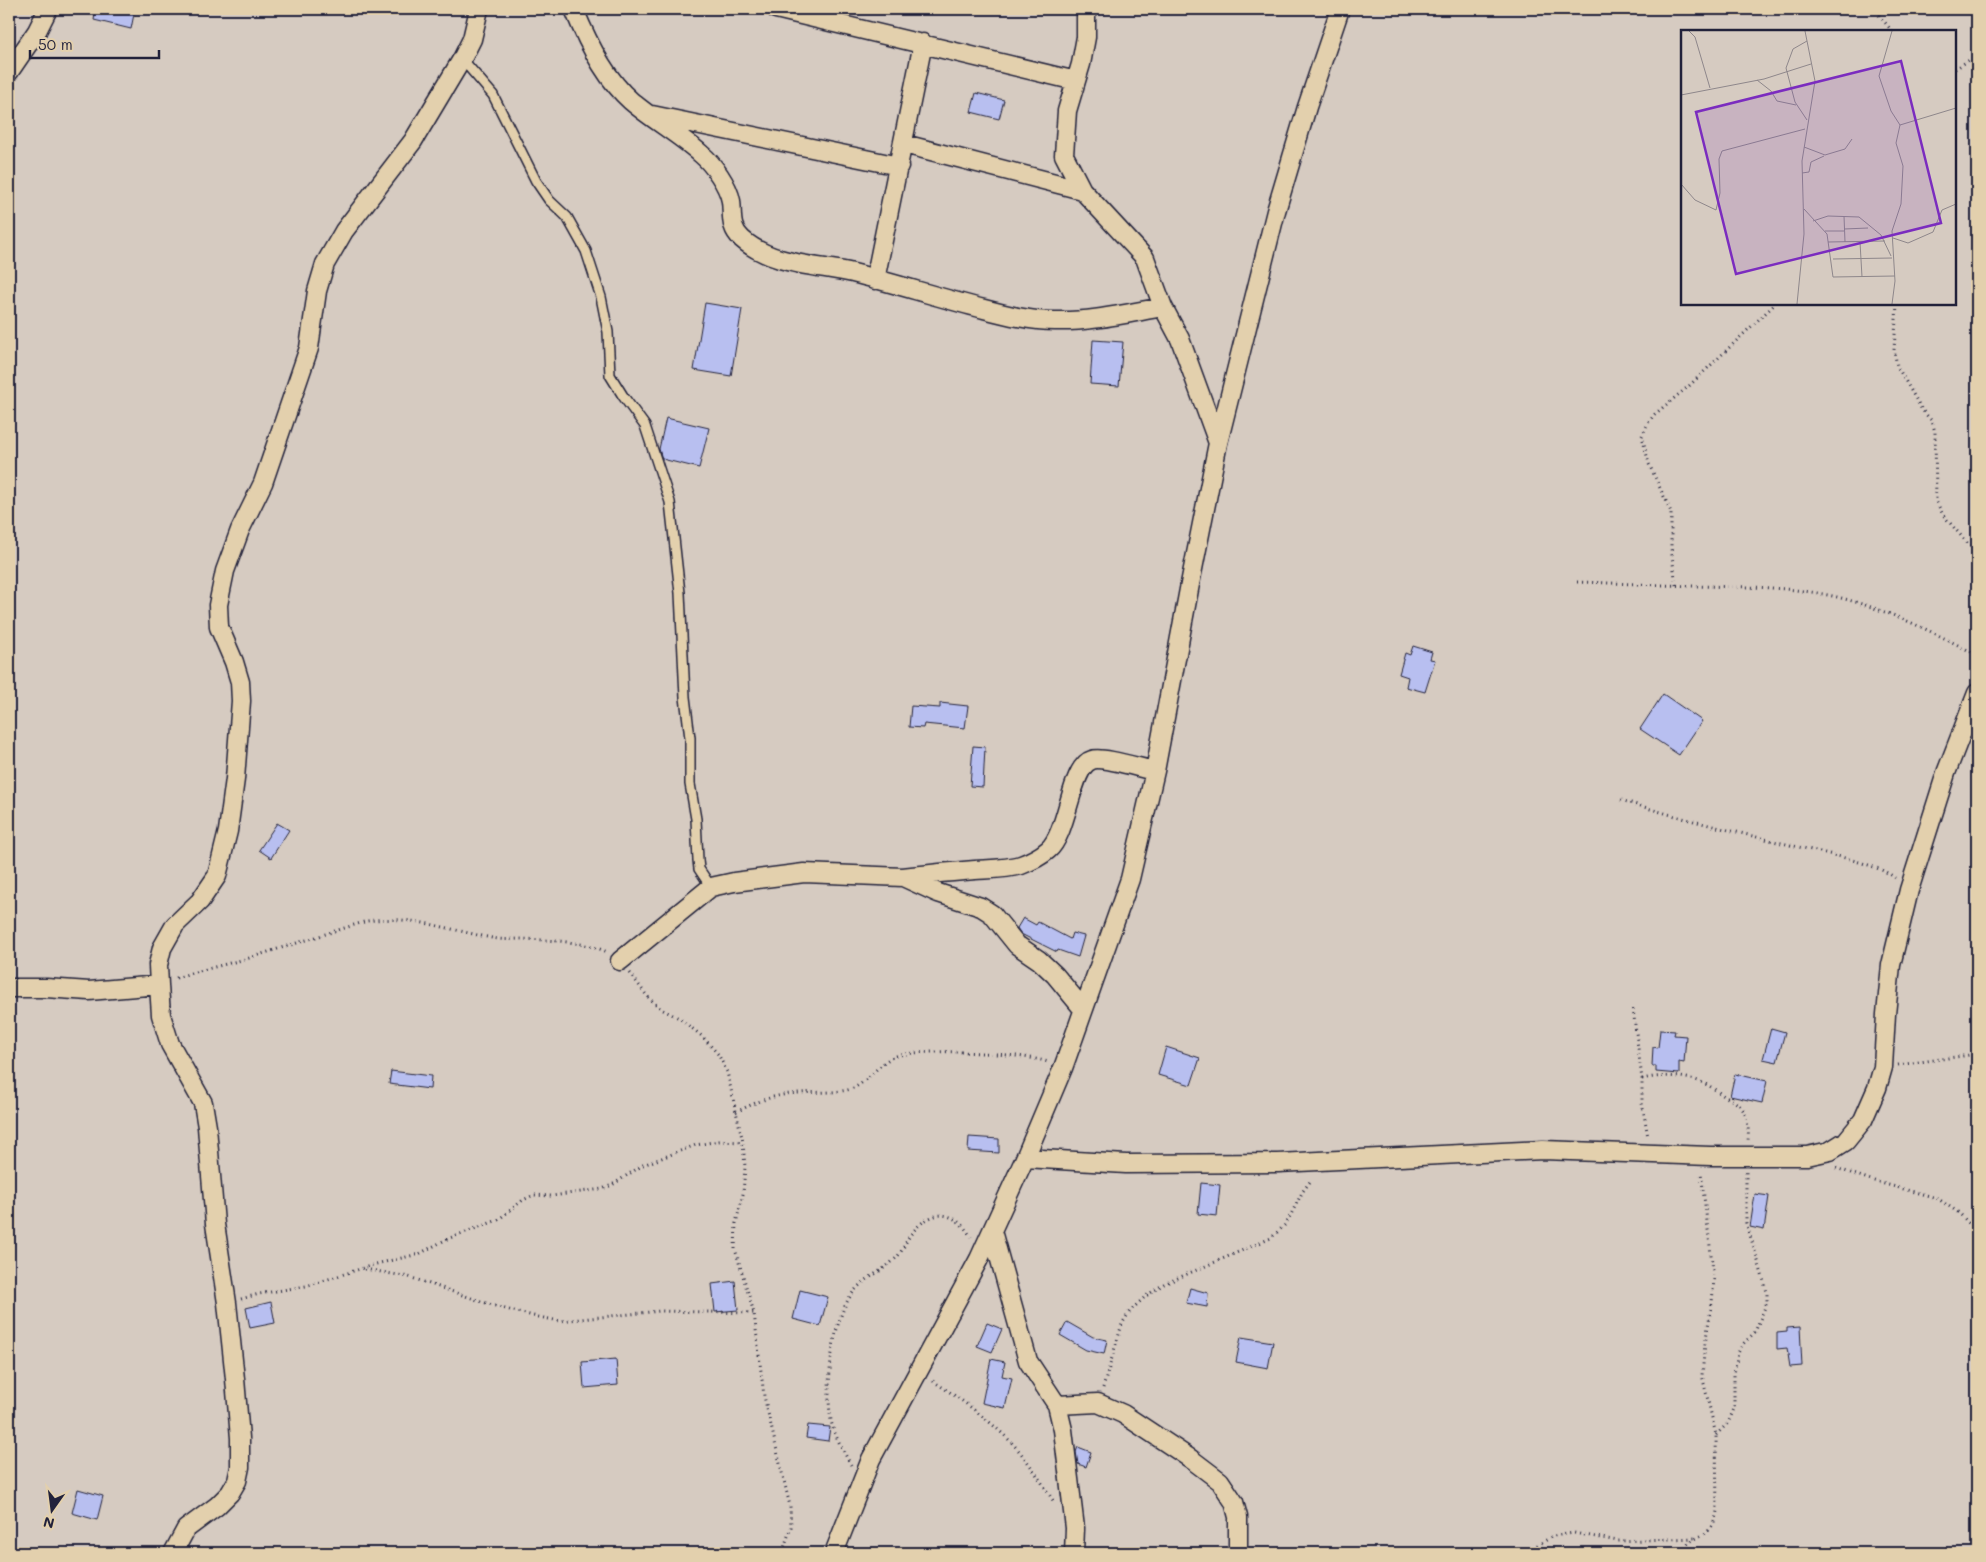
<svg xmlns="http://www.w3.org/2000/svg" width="1986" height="1562" font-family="Mali,sans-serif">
  <rect width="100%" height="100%" fill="#d6cbc1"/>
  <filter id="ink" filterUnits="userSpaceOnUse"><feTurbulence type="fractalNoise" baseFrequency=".02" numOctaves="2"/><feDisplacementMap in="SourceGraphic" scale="10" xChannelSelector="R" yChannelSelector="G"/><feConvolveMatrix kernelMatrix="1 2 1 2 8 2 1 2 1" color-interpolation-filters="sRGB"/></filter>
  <g filter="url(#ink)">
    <!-- building -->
    <path fill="#b8bff0" stroke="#22223b" d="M96 9H135L131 29 94 20Z
      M976 93 1004 100 999 119 971 112Z
      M705 303 742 309 731 376 694 370Z
      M1093 340 1123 342 1119 386 1090 384Z
      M666 418 709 428 699 468 662 459 659 449Z
      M1413 646 1432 652 1430 659 1435 660 1425 692 1406 687 1408 677 1399 674 1405 653 1410 655Z
      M1663 694 1702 721 1679 755 1640 729Z
      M940 703 968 706 965 728 924 724 923 728 909 727 911 706 940 708Z
      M973 746 985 747 983 787 970 786Z
      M277 823 289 830 271 858 259 850Z
      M1023 918 1036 925 1038 922 1070 939 1072 933 1084 936 1078 957 1058 950 1057 952 1021 934 1017 928Z
      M1771 1028 1785 1032 1777 1062 1763 1059Z
      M1660 1030 1675 1031 1674 1035 1686 1036 1684 1063 1679 1062V1074L1656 1072V1066H1652L1653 1047 1658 1048Z
      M1166 1047 1200 1058 1191 1085 1158 1075Z
      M391 1071 431 1076 430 1089 389 1084Z
      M1735 1074 1767 1081 1762 1103 1730 1096Z
      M969 1137 999 1139V1153L968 1151Z
      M1201 1183 1220 1185 1217 1216 1198 1214Z
      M1755 1194 1769 1196 1764 1230 1750 1227Z
      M735 1281 738 1310 715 1312 712 1284Z
      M1190 1288 1208 1293 1207 1307 1186 1303Z
      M800 1290 828 1297 820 1326 793 1319Z
      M271 1302 275 1323 250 1328 246 1308Z
      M1067 1322 1093 1337 1107 1340 1104 1354 1086 1350 1060 1335Z
      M987 1323 1002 1329 992 1352 977 1346Z
      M1800 1327 1802 1366 1790 1367 1787 1348 1777 1349V1333L1787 1332V1328Z
      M1241 1337 1273 1342 1268 1368 1236 1362Z
      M616 1359 618 1385 584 1388 582 1362Z
      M991 1359 1005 1362 1002 1376 1012 1378 1005 1408 982 1403Z
      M808 1425 830 1427 828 1441 806 1438Z
      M1078 1447 1091 1452 1086 1467 1078 1464 1076 1452Z
      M78 1489 103 1496 97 1520 72 1513Z"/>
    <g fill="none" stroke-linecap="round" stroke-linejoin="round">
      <defs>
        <path id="lane" d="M462 59 493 95 536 181 549 200 567 217 586 251 601 297 608 332 610 375 623 396 645 426 670 502 680 593 685 697 690 738V784L696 819 698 860 699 869 711 887"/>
        <path id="street" d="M574 9C586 39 606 79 631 101 653 120 679 134 701 154 713 164 728 185 731 201 733 216 729 227 742 239 771 265 817 265 853 273 897 284 940 298 984 309 1007 315 1031 321 1055 321 1091 322 1128 313 1163 307
          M776 9 1076 81
          M1086 9V37L1081 64 1067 111 1064 155 1082 190 1145 258 1163 307 1180 339 1218 443
          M9 72 37 31 48 9
          M652 115 899 166
          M904 144 1082 190
          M875 280 923 43
          M903 877C927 874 951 872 975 870 990 869 1007 869 1021 865 1029 862 1041 856 1048 850 1069 832 1070 766 1092 760 1102 756 1143 769 1155 771
          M620 961 711 887 734 882 804 873 903 877 938 893 981 907 992 914 1017 945 1039 960 1055 975 1083 1009
          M9 988H46L89 991 159 985
          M1025 1158 1126 1164 1278 1163 1543 1150 1710 1156H1807L1830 1151 1846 1141 1863 1120 1877 1088 1883 1067 1886 1014 1891 965 1909 890 1946 773 1977 693
          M992 1231 1028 1361 1057 1405 1063 1430 1075 1528 1074 1553
          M1057 1405 1098 1403 1123 1414 1191 1459 1220 1481 1234 1502 1238 1517V1553
          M173 1553 186 1529 217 1506 230 1493 237 1481 240 1467V1438L235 1379 227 1303 215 1224 207 1127 203 1103 170 1044 161 1015 159 985 158 965 162 948 175 925 200 901 217 876 228 831 235 779 241 701 240 682 234 662 219 627 218 605 225 571 240 530 263 483 309 348 317 291 325 264 344 231 413 141 462 59 472 39 479 9
          M834 1553 871 1459 979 1259 1025 1158 1063 1068 1130 879 1155 771 1190 584 1218 443 1276 211 1307 107 1340 9"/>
      </defs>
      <!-- lane casing -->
      <use href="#lane" stroke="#22223b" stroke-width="12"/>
      <!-- street casing -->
      <use href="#street" stroke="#22223b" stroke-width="21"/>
      <!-- path -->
      <path stroke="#22223b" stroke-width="3" stroke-dasharray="1 4" stroke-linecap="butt" d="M1871 9 1878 14 1892 31
        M1955 69 1977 55
        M1897 304 1894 350 1897 366 1922 410 1932 421 1935 432 1936 501 1943 515 1977 554
        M1577 582C1617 583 1656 585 1695 586 1743 587 1794 586 1841 598 1888 610 1936 633 1977 655
        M1676 585 1671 548V512L1649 464 1642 436 1648 423 1655 414 1689 386 1775 304
        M1621 800C1675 817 1731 831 1786 844 1813 851 1876 862 1895 878
        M630 973 647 996 661 1009 679 1018 703 1037 718 1054 727 1072 743 1142 745 1167 743 1194 736 1223 735 1249 754 1313 764 1396 790 1506 791 1527 784 1548 780 1553
        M176 978 191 973 249 958 367 921C411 914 455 932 498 939 506 940 514 939 521 939 547 940 584 941 607 952
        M1633 1009 1642 1079V1103L1648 1137
        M1898 1065 1977 1054
        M1642 1079C1660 1075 1683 1075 1701 1082 1709 1085 1717 1091 1724 1096 1731 1100 1739 1103 1743 1110 1748 1119 1749 1131 1748 1141
        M736 1112C754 1103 770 1096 790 1094 809 1091 828 1094 847 1090 866 1086 876 1065 893 1057 918 1047 1022 1053 1048 1062
        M1836 1168 1877 1182 1937 1198 1959 1213 1977 1232
        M365 1269 409 1277 498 1307 533 1316 560 1321 660 1311 754 1313
        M241 1299 259 1294 306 1286 376 1264 419 1254 447 1239 498 1220 523 1200 534 1195 552 1196 602 1189 612 1185 643 1165 696 1145 719 1141 743 1142
        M933 1381C958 1397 984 1416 1006 1437 1026 1456 1040 1480 1054 1502
        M1103 1388 1122 1324 1130 1311 1146 1296 1164 1284 1271 1238 1286 1224 1303 1191 1312 1179
        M1716 1435 1728 1423 1734 1409V1374L1738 1353 1742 1345 1755 1332 1767 1302V1292L1756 1254 1746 1223V1172
        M851 1465C845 1454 833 1433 831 1420 825 1387 832 1314 856 1289 867 1277 883 1271 895 1259 902 1253 905 1242 911 1234 932 1208 954 1209 971 1237
        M1524 1553 1553 1536 1574 1533 1618 1541 1695 1538
        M1683 1553C1689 1531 1711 1545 1717 1511L1716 1435 1702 1375 1705 1344 1712 1303 1714 1279 1701 1172"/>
      <!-- lane -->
      <use href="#lane" stroke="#e3d0ad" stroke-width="9"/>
      <!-- street -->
      <use href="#street" stroke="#e3d0ad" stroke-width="18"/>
    </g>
  </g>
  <!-- overview -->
  <g transform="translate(1681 30)">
    <rect width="275" height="275" fill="#d6cbc1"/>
    <path fill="none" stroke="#8e878b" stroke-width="1" d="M8 1 14 7 29 58M76 50 90 61 96 71 115 75M0 65 83 49 130 34M126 90 114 72 105 38 112 19 126 11M219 95 275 78M123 117 144 125 164 119 171 109M121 143 128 142 130 132 143 126M0 154 14 170 35 180 39 163 38 129 41 121 124 99M123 179 146 204 152 247 214 246M163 186 164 212M132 191 147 186 178 187 200 205 210 226M163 199 187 198M144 201H163M212 208 227 213 252 202 261 180 275 174M147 212 204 211M179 212 181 247M152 229 211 228M116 274 123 204 121 131 134 51 124 1M211 274 214 251 211 201 220 174 222 136 215 113 219 95 210 81 198 46 211 1"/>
    <path fill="#7b2cbf" fill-opacity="0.15" stroke="#7b2cbf" stroke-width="2.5" d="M220 31 260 193 55 244 15 82Z"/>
    <rect width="275" height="275" fill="none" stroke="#22223b" stroke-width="2.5"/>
  </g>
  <!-- margin -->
  <rect width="1986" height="1562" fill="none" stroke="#e3d0ad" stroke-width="30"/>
  <rect x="15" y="15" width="1956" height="1532" fill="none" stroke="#22223b" stroke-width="2" filter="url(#ink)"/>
  <!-- north arrow -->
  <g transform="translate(52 1510) rotate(194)" stroke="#e3d0ad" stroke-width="4" paint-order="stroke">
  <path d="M0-4L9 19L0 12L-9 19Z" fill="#22223b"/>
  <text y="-8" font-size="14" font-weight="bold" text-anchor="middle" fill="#22223b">N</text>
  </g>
  <!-- scale -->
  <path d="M30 50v8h129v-8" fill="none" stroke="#22223b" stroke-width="2.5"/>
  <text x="38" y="50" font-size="15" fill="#22223b" stroke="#e3d0ad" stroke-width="4" paint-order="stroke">50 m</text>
</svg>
